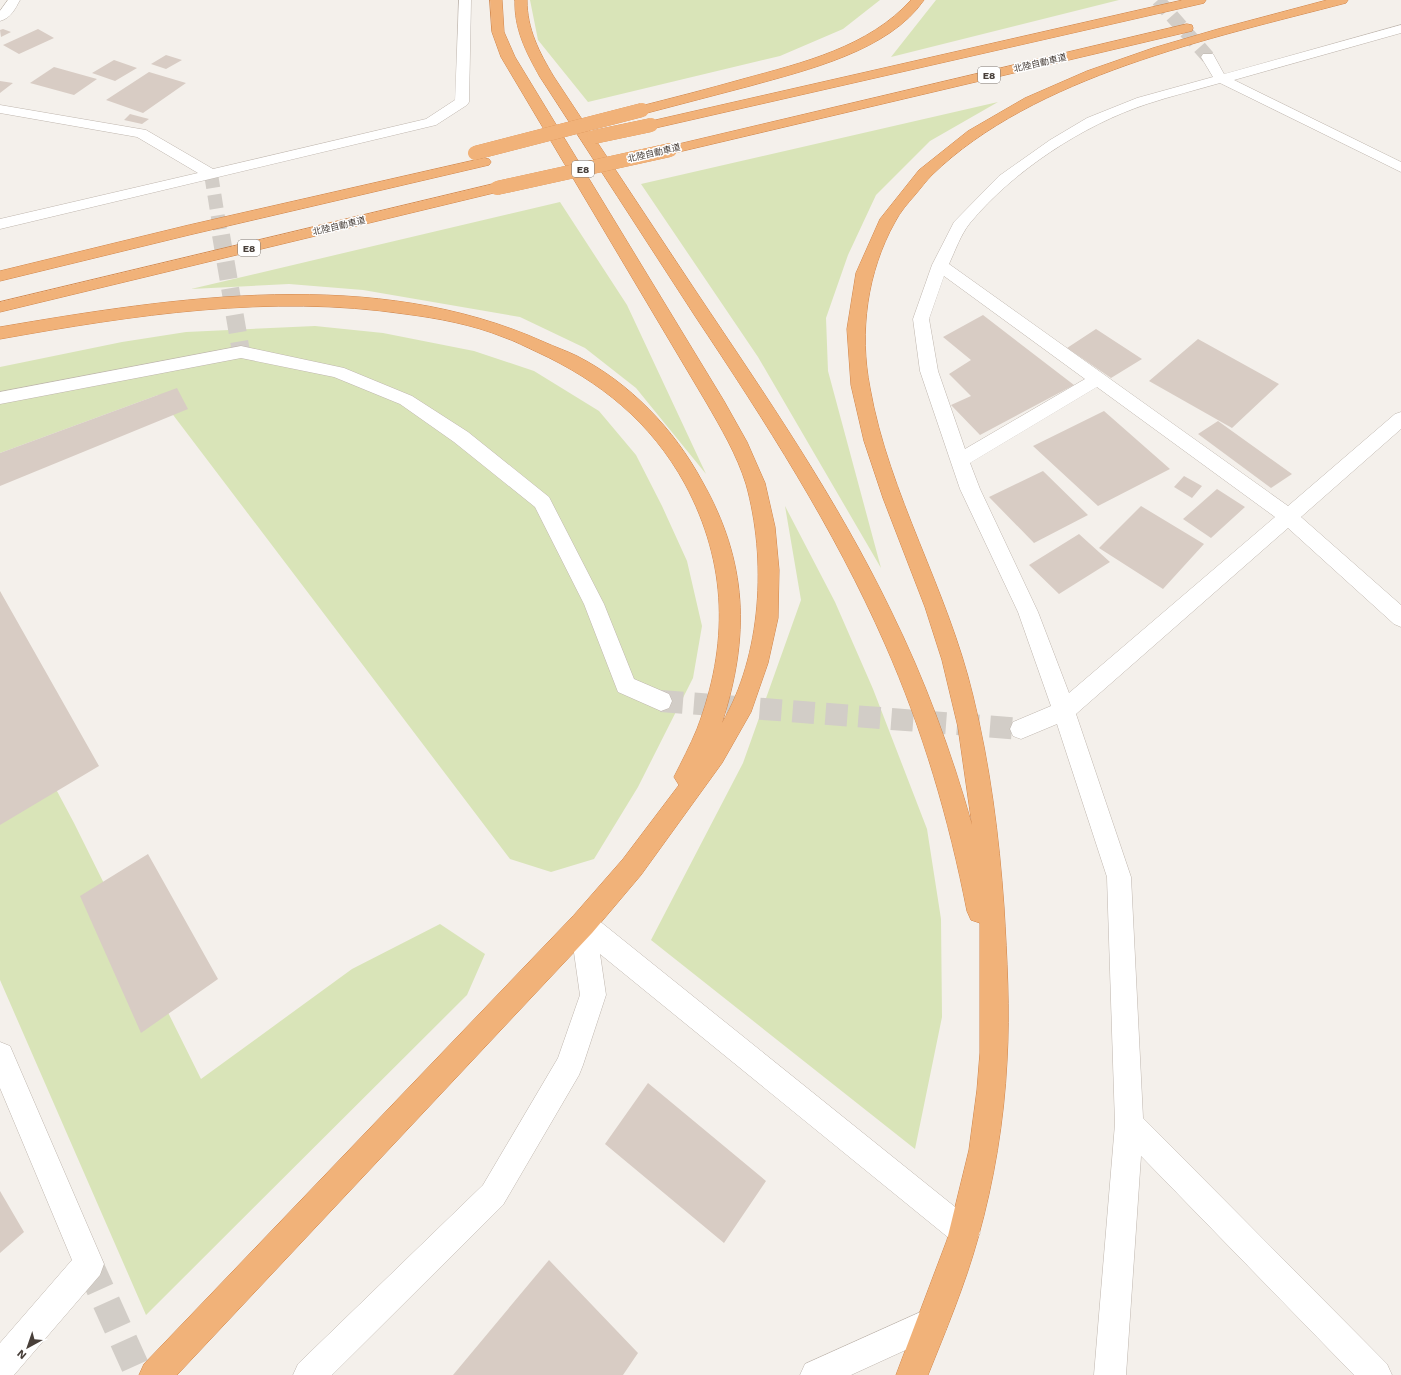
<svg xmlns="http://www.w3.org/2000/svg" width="1401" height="1375" font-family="'Work Sans','Noto Sans JP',sans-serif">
  <rect width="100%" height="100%" fill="#f4f0eb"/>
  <!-- green -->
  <path fill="#d9e4b8" d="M530 0H880L843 29 780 56 588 102 538 40Z
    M936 0H1119L891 57Z
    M998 102 930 141 876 195 848 255 826 318 828 371 881 568 758 357 641 184Z
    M560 202 627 305 706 474 636 388 585 348 520 317 363 290 289 284 191 289Z
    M315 326 383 333 474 351 534 371 599 411 636 455 662 506 687 561 702 626 693 678 638 787 594 859 551 872 510 859 158 395 0 453V367L122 342 186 332Z
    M785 506 835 602 873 689 927 829 941 919 942 1017 915 1149 651 940 743 763 801 600Z
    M0 684 74 823 201 1079 352 969 440 924 485 954 467 995 146 1315 0 980Z"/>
  <!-- building -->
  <path fill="#d8ccc4" d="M3 29 11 32 1 37 0 30Z
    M38 29 54 38 19 54 3 45Z
    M166 55 182 60 166 69 151 64Z
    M114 60 137 68 115 81 92 73Z
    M54 67 97 79 74 95 30 83Z
    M149 72 186 83 143 113 106 100Z
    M0 81 13 83 0 93Z
    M130 114 149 119 142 124 124 120Z
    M983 315 1074 385 980 435 951 405 971 396 949 374 971 360 943 337Z
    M1096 329 1142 359 1111 378 1067 348Z
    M1198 339 1279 384 1232 428 1149 381Z
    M177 388 188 409 0 486V453Z
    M1104 411 1170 469 1098 506 1033 446Z
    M1218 421 1292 474 1271 488 1198 434Z
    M1043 471 1088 515 1034 543 989 497Z
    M1184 476 1202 486 1192 498 1174 487Z
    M1217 489 1245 507 1211 538 1183 519Z
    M1141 506 1204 544 1163 589 1099 548Z
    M1079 534 1110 562 1059 594 1029 565Z
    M0 591 99 766 0 825Z
    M148 854 218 979 141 1033 80 896Z
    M648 1083 766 1181 724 1243 605 1144Z
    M0 1191 24 1232 0 1253Z
    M549 1260 638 1353 623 1375H453Z"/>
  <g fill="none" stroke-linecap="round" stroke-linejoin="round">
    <!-- minor-tunnel-far3 -->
    <path stroke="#d2cdc7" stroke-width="14" stroke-dasharray="14 7" stroke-linecap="butt" d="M1158 0 1208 57
      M211 174 221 236"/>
    <!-- minor-tunnel-far2 -->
    <path stroke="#d2cdc7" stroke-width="18" stroke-dasharray="18 9" stroke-linecap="butt" d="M221 235 241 352"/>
    <!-- minor-tunnel-far1 -->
    <path stroke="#d2cdc7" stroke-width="22" stroke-dasharray="22 11" stroke-linecap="butt" d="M661 701 1021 729"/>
    <!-- minor-tunnel -->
    <path stroke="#d2cdc7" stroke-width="28" stroke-dasharray="28 14" stroke-linecap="butt" d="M89 1264 139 1375"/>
    <defs>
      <path id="service" d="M583 912 592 915 975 1223 980 1233 975 1243 965 1248 955 1243 600 954 606 995 583 1065 579 1075 503 1205 332 1375H293L298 1364 483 1185 558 1058 580 995 570 924 574 915Z
        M934 1306 945 1310 949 1321 945 1332 851 1375H800L805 1364Z"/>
      <path id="minor" d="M8 0H20C15 9 11 18 0 21V11Z
        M459 0H471L469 102 467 105 436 125 0 229V219L198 173 137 137 0 113V105L146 130 213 169 426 119 455 100Z
        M1401 25V33L1234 80 1401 162V172L1220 83C1196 90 1171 96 1147 104 1083 125 1013 171 970 223 961 234 955 251 949 264L1288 506 1395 414 1401 412V429L1301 517 1401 605V627L1394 624 1288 528 1076 714 1131 877 1143 1118 1387 1364 1392 1375H1354L1141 1156 1126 1375H1094L1115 1124 1107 877 1057 724 1021 739 1013 736 1010 729 1013 722 1051 706 1018 612 960 489 920 371 913 319 932 265 954 222 999 176 1050 140 1087 118 1137 98 1213 77 1201 57 1203 54H1213L1224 74ZM944 276 1085 379 965 449 938 371 929 319ZM1097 387 1275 517 1069 693 1038 612 980 489 970 463Z
        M241 346 344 368 412 396 468 432 549 497 604 604 634 679 669 694 672 701 669 708 661 711 618 692 584 604 535 507 454 442 400 404 334 377 241 358 0 404V392Z
        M0 1042 10 1046 104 1264 100 1275 14 1375H0V1343L72 1260 0 1088Z"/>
      <path id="motorway" d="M490 0H502L504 32 515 57 724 401 747 442 765 483 775 527 779 570 778 618 768 663 751 712 722 763 641 875 592 933 177 1375H139L144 1364 574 915 623 859 679 785 674 777C682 761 690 746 697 729 729 645 728 564 685 484 651 422 600 381 537 352 526 347 515 341 503 337 474 325 437 318 405 314 270 294 134 315 0 339V327C176 297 375 266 544 342 555 347 567 351 577 356 630 383 674 429 702 481 748 562 750 636 722 723 762 655 767 559 746 484 737 455 721 428 706 402L501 57 492 32Z
        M515 0H527C527 29 539 52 554 77 602 149 649 221 697 293 766 396 837 499 891 611 925 680 951 751 972 825L958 727 942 660 925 607 883 498 864 441 851 385 847 329 856 273 880 219 919 170 968 131 1025 98 1087 71 1153 48 1218 29 1327 0H1348L1346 3C1212 38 1034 76 932 175 926 181 921 188 915 195 908 203 900 212 895 222 867 272 859 332 870 388 889 495 948 590 973 696 990 765 999 836 1004 907 1007 958 1010 1010 1007 1061 1004 1121 994 1181 978 1238 965 1285 946 1330 928 1375H896L947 1240 969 1150 977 1090 980 1053V923L971 920 967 911C949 819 923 730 885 644 834 528 765 421 695 316 643 236 592 157 540 77 526 52 514 29 515 0Z
        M911 0H924C889 51 807 70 750 86 716 95 681 104 647 113L642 114 637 113 635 110 637 107C672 98 708 89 743 79 802 63 869 47 911 0Z
        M1183 0H1206L1204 3 1200 4 651 129 646 128 644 125 646 122 651 121Z
        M1187 24 1192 25 1193 28 1192 31 670 154 665 153 663 150 665 147 670 146Z
        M484 158 489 159 491 162 489 165 189 235 0 281V271L189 225Z
        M497 183 502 185 505 188 502 191 0 312V302Z"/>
    </defs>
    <!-- service casing -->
    <use href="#service" stroke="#bfb6ae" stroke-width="1"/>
    <!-- minor casing -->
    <use href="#minor" stroke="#bfb6ae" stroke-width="1"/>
    <!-- motorway casing -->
    <use href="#motorway" stroke="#d0854a" stroke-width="1"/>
    <!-- service -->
    <use href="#service" fill="#fff" fill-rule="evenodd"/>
    <!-- minor -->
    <use href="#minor" fill="#fff" fill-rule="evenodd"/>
    <!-- motorway -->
    <use href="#motorway" fill="#f1b279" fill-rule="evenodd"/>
    <defs>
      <path id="motorway-bridge" d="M594 137 651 125
        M475 153 642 110
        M497 188 670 150"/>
    </defs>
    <!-- motorway-bridge casing -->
    <use href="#motorway-bridge" stroke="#d0854a" stroke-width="14" stroke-linecap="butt"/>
    <!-- motorway-bridge -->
    <use href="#motorway-bridge" stroke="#f1b279" stroke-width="14"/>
  </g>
  <g text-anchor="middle" stroke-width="3" stroke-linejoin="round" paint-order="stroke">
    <!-- far-street labels -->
    <g font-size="9" fill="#483f39" stroke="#fff">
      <text transform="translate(1040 63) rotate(-13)" y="3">北陸自動車道</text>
      <text transform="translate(654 153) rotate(-13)" y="3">北陸自動車道</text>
      <text transform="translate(339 226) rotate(-13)" y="3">北陸自動車道</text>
    </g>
    <!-- shield labels -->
    <g fill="#fff" stroke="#7f7974" stroke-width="1">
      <rect x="978" y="67" width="22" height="16" rx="3"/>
      <rect x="572" y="161" width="22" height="16" rx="3"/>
      <rect x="238" y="240" width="22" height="16" rx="3"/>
    </g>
    <g font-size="10" font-weight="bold" fill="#483f39">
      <text x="989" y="79">E8</text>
      <text x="583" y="173">E8</text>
      <text x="249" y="252">E8</text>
    </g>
  </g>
  <!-- north arrow -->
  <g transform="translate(28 1347) rotate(220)" stroke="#ffffff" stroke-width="3" paint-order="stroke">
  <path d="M0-3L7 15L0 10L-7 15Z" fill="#483f39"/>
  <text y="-6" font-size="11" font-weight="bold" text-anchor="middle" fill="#483f39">N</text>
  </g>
</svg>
